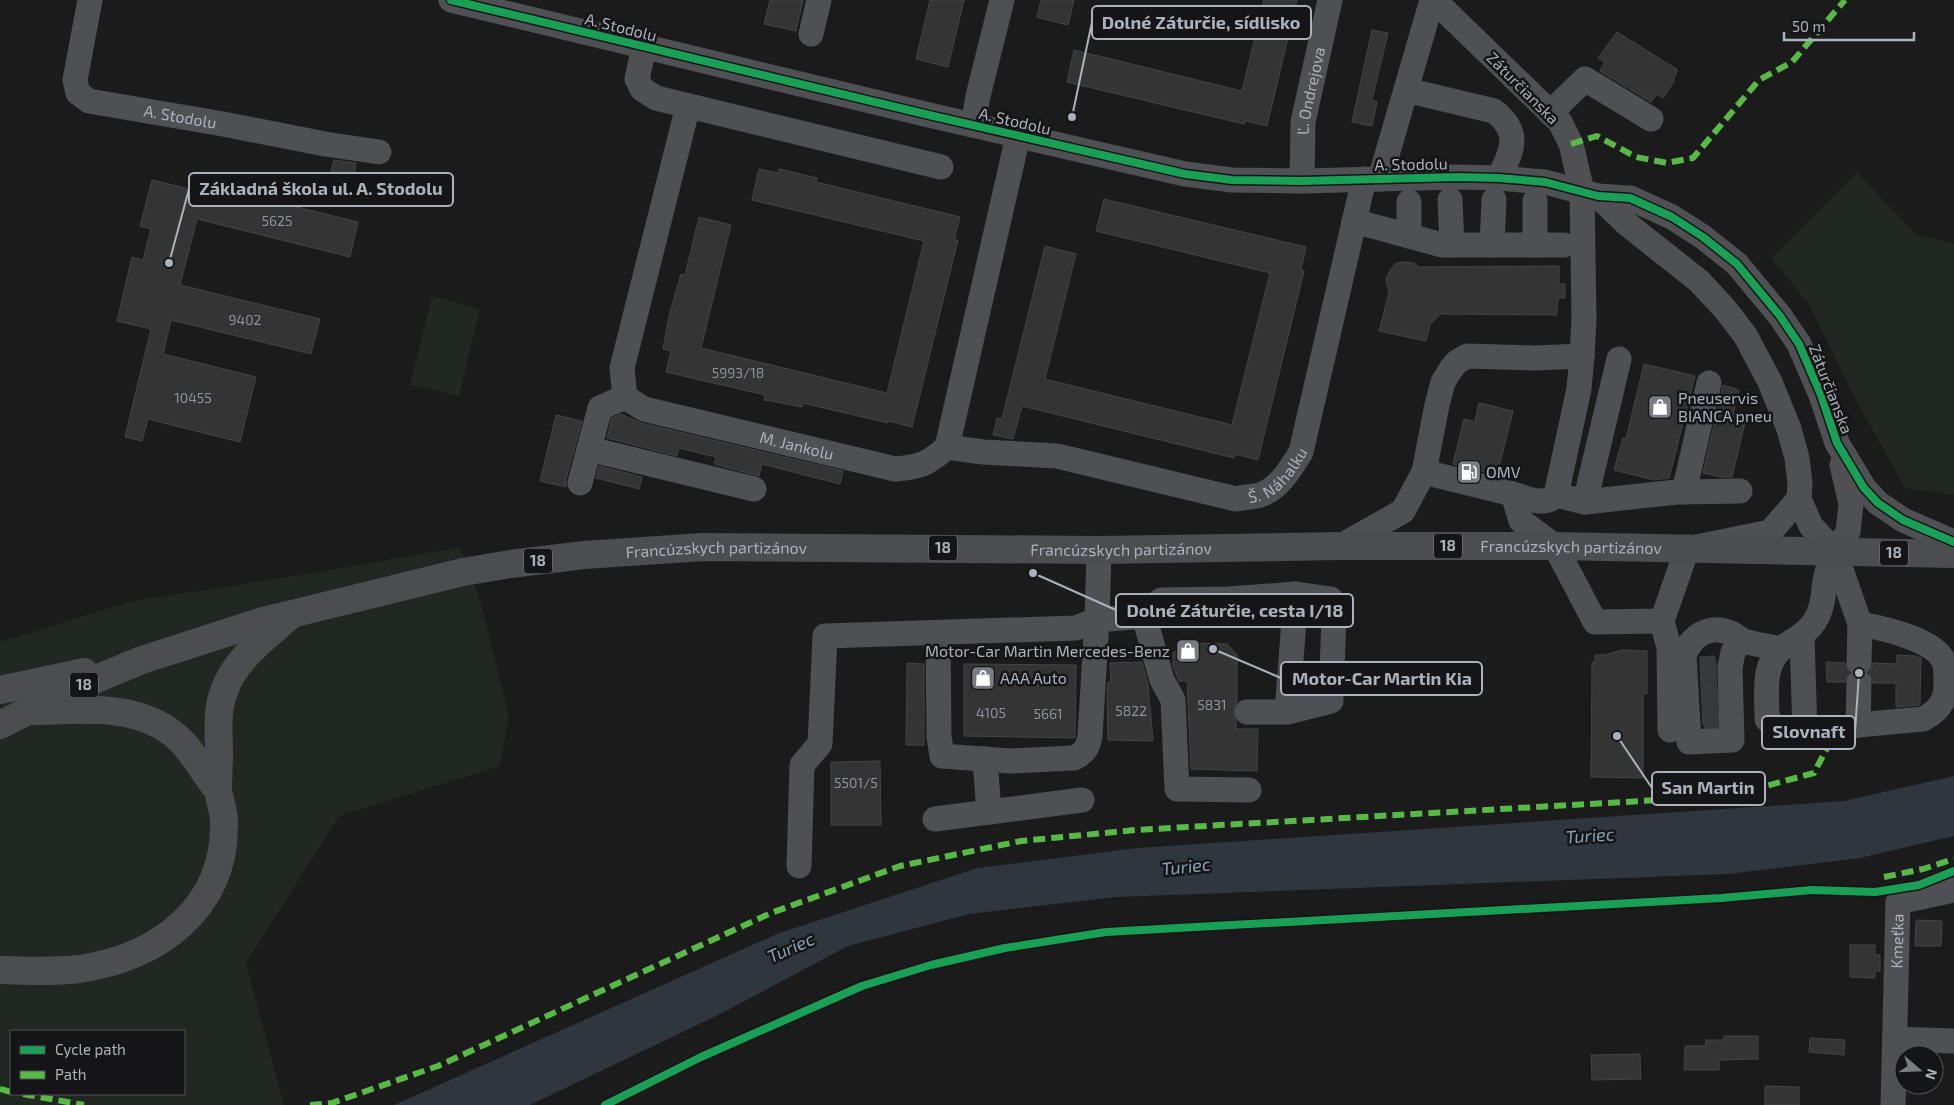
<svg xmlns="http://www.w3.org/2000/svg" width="1954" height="1105" font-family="'Exo 2',sans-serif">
  <rect width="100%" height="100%" fill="#1b1b1b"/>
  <!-- green -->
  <path fill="#202821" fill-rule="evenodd" d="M1857 172 1915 234 1954 244V495L1905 488 1855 398 1809 304 1771 258Z
    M432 296 480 309 459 396 410 385Z
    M460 547 481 603 509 716 500 766 339 816 246 963 284 1105H0V642L133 601 326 571ZM11 1031H184V1094H11Z"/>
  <!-- water -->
  <path fill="#2e373d" d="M1954 776V836L1860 858 1728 874 1116 897 969 914 848 946 722 1013 530 1105H394L777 934 977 868 1137 848 1844 801Z"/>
  <!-- building -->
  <path fill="#343435" stroke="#434447" d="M770 0H803L796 31 764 24Z
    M930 0H964L948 67 916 59Z
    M1041 0H1074L1068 25 1037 17Z
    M1264 0H1297L1267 126 1245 121 1244 124 1067 82 1074 50 1242 91Z
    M1372 30 1388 33 1372 100 1377 102 1372 126 1352 122Z
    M1617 32 1678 70 1673 79 1675 80 1663 98 1657 94 1651 102 1600 71 1605 62 1598 58Z
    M334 160 356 163 354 176 331 171Z
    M759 169 778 173 779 169 817 178 816 182 960 217 954 240H958L912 427 888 421V423L803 403 802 407 771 401 764 400 765 395 666 372 671 351 663 349 669 316 681 274 685 275 699 217 731 225 701 348 887 393 924 241 752 200Z
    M152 180 201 192 203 184 358 222 350 257 197 219 180 285 320 319 311 354 171 320 163 354 256 377 240 442 148 419 142 441 125 437 151 329 117 321 132 257 143 260 151 229 140 226Z
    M1104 199 1306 247 1301 270 1304 271 1258 460 1235 454 1234 458 1022 406 1013 439 993 435 997 418 1002 419 1045 246 1076 254 1045 379 1232 425 1270 273 1096 231Z
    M1405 262 1414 263 1419 267 1559 266V284H1565V298H1558L1557 315 1440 314 1430 325 1426 341 1379 331 1389 293 1386 279 1390 270 1396 263Z
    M1644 364 1695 376 1669 478 1654 480 1614 470 1623 438 1626 439Z
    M1723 385 1739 390 1733 414 1746 418 1732 477H1720L1703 473Z
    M1479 403 1513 411 1497 475 1453 464 1464 419 1475 422Z
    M621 414 641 423 843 471 840 484 762 464 759 476 714 464 716 457 679 448 677 456 607 438 612 418Z
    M556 415 582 421 566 479V487L540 481Z
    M599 466 642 477 639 489 596 478Z
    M1185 643 1227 644 1237 655V702L1233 712 1236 721V729H1258L1257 771 1191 769 1187 681H1179L1173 666V653Z
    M1622 650 1647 651V694H1643V778L1591 777 1592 662 1595 663V655H1604Z
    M1897 655 1916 656 1921 658 1920 704 1919 705 1896 707V683H1873L1869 673 1873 663 1897 664Z
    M1142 662 1148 684 1153 741 1108 740 1107 688 1108 682H1111L1110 663Z
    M1716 662 1717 724 1703 725 1700 663Z
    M1826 662 1845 663 1849 672 1845 682H1827Z
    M907 663 924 664V745H906Z
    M964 664 1076 665 1075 738 964 736Z
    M880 761 881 825H831V762Z
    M1916 920 1942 921 1941 946H1915Z
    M1850 945H1875V955H1880V971H1875V978L1850 977Z
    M1724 1036H1758V1059L1719 1060V1070H1684L1685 1046H1705L1706 1040H1724Z
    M1810 1038 1845 1040 1844 1055 1809 1052Z
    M1640 1054 1641 1079 1592 1080 1591 1055Z
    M1765 1086 1799 1087V1105H1765Z"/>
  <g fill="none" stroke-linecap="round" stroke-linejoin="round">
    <!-- minor-tunnel -->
    <path stroke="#38393b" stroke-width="25" stroke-dasharray="25 12" stroke-linecap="butt" d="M1700 669 1716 668
      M1702 696 1718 695
      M1703 717 1719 715"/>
    <!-- minor -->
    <g stroke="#4f5054" stroke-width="25">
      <path id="s1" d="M90 0 75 80 78 93 89 101 223 124 325 144 379 152"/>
      <path d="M451 0 929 115 1185 174 1232 180 1302 181 1458 177 1499 178 1545 182 1598 196 1630 198 1672 217 1703 237 1737 264 1780 316 1799 344 1821 395 1837 443 1864 488 1878 503 1903 520 1954 542"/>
      <path d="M811 34 819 0"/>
      <path d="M644 47 637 79 642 89 656 98 941 167"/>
      <path d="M1406 90 1494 111C1522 133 1512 150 1499 178"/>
      <path id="s2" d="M688 106 622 368 625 397 644 409 895 469C920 467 928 464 947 447L1018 136"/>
      <path d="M1550 113 1585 79 1651 119"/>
      <path d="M973 125 978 96 1002 0"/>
      <path d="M1380 179 1432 0"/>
      <path id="s3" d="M1302 181 1303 122 1330 0"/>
      <path d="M1598 196 1627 224 1699 281 1725 309 1745 335 1770 382 1789 429 1797 458 1800 484 1799 499 1811 526 1835 552 1848 532 1851 504 1842 465"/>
      <path d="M1450 200 1452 245"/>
      <path d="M1535 201V245"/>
      <path d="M1354 221 1442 245H1564"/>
      <path d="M1409 236V202"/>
      <path d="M1492 245 1494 200"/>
      <path d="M625 397 600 408 589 449 754 489"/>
      <path id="s4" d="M947 447 983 452 1057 456 1236 499C1244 497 1252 497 1260 495 1279 489 1291 468 1301 452L1364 179"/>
      <path d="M1424 472 1513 494 1521 521 1555 546 1595 622 1662 621 1687 549 1770 532 1799 499"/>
      <path d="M580 483 589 449"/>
      <path d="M1684 492 1709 383"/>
      <path d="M1513 494C1527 498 1545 507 1556 495L1579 389 1582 356"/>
      <path d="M1556 495 1585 502 1677 492 1740 491"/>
      <path d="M1585 502 1619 359"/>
      <path d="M1341 546 1403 511 1424 472 1437 405 1443 382 1451 369 1457 362 1467 356 1536 358 1582 356 1584 319 1582 191 1571 144 1560 122 1434 0"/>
      <path d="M1144 616 1162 680 1173 700 1177 789 1249 790"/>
      <path d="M1662 621 1669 648 1670 730"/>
      <path d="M938 633 939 737 942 756 1010 761 1074 758C1085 753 1088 747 1090 736L1097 620 1099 550"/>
      <path d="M1802 636 1805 734 1829 732 1858 725 1859 682"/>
      <path d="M1742 640 1733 652 1730 668 1732 740 1689 742 1684 656C1691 635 1711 623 1733 634 1736 635 1739 639 1742 640 1754 645 1769 646 1781 649"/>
      <path d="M1247 712H1287L1331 701 1334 615 1331 599 1296 594 1287 712"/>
      <path d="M1858 725 1923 719C1937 712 1945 703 1946 687 1946 678 1947 668 1943 660 1933 639 1882 628 1860 624"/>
      <path d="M1805 734C1788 733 1779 732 1767 719 1767 692 1761 662 1786 645 1797 638 1807 633 1815 621 1823 608 1823 595 1825 581 1826 571 1831 561 1835 552L1860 624 1859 663"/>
      <path d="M985 759 989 812"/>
      <path d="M935 819 1082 800"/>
      <path d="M799 866 802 765 820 744 825 636 1076 628 1097 620 1144 616 1161 600 1228 599 1296 594"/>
      <path d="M1895 1039 1954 1041"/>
      <path id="s5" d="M1893 1105 1898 902 1954 890"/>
    </g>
    <!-- major -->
    <g stroke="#4c4d50" stroke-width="28">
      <path d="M0 690 84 672"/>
      <path d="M36 711C87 710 145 702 184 744 197 759 206 776 218 790"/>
      <path id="s6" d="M0 725 65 692 142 660 263 621 463 572 510 564 584 555 703 547 1099 550 1341 546H1555L1954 554"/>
      <path d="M0 970C27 971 53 972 79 969 158 958 226 908 224 822 224 811 219 800 218 789 218 778 219 766 219 755 219 733 216 712 224 691 235 659 266 637 291 615"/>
    </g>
    <!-- quiet -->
    <path stroke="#58b947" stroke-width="6" stroke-dasharray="12 6" stroke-linecap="butt" d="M1571 144 1597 136 1636 157 1667 163 1693 158 1759 80 1792 62 1845 0
      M1884 877 1923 869 1954 859
      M0 1089 11 1092
      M23 1094 84 1105
      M310 1105 332 1103 438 1066 771 913 900 866 1021 841 1135 830 1729 796 1814 773 1829 744"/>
    <defs>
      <path id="cycleway" d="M451 0 929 115 1185 174 1232 180 1302 181 1458 177 1499 178 1545 182 1598 196 1630 198 1672 217 1703 237 1737 264 1780 316 1799 344 1821 395 1837 443 1864 488 1878 503 1903 520 1954 542
        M605 1105 701 1057 862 986 931 965 1005 948 1106 932 1721 898 1812 890 1875 892 1919 885 1954 871"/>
    </defs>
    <!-- cycleway casing -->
    <use href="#cycleway" stroke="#151517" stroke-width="11"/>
    <!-- cycleway -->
    <use href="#cycleway" stroke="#1a9f57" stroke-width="8"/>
  </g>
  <!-- icons -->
  <defs>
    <symbol id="shop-square" viewBox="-11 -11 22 22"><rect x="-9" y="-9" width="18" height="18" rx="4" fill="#797d83" stroke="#151517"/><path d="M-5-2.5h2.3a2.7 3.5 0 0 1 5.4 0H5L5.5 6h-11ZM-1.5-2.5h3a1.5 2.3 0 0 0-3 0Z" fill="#fff"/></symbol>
    <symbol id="fuel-square" viewBox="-11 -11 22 22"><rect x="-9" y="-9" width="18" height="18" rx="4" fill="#797d83" stroke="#151517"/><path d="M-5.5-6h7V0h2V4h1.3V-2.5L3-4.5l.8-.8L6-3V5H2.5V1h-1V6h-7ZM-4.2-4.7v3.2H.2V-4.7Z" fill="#fff"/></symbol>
  </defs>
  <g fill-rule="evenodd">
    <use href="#shop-square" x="1646" y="393" width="28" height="28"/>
    <use href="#fuel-square" x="1455" y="458" width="28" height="28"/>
    <use href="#shop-square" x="1174" y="637" width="28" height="28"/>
    <use href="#shop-square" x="969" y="664" width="28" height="28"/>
  </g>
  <g text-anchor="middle" stroke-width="5" stroke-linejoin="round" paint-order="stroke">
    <!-- number labels -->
    <g font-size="14" fill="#8e929a">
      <text x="277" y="226">5625</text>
      <text x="245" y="325">9402</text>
      <text x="738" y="378">5993/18</text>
      <text x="193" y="403">10455</text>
      <text x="1212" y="710">5831</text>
      <text x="1131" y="716">5822</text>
      <text x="991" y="718">4105</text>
      <text x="1048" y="719">5661</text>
      <text x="856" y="788">5501/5</text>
    </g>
    <!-- shield labels -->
    <g fill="#151517" stroke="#7f838a" stroke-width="1">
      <rect x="1434" y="533.5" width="28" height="25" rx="4"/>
      <rect x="929" y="535.5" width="28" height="25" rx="4"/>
      <rect x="1880" y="540.5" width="28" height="25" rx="4"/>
      <rect x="524" y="548.5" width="28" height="25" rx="4"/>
      <rect x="70" y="672.5" width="28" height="25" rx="4"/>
    </g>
    <g font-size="15" font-weight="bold" fill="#acb2bb">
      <text x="1448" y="551">18</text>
      <text x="943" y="553">18</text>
      <text x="1894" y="558">18</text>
      <text x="538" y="566">18</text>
      <text x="84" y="690">18</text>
    </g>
    <!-- street labels -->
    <g font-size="16" fill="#acb2bb" stroke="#151517">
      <text transform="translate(621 27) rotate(14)" y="6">A. Stodolu</text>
      <text transform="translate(1523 88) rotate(45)" y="6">Záturčianska</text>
      <text dy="6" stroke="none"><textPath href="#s3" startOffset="91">Ľ. Ondrejova</textPath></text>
      <text dy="6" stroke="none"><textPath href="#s1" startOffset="201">A. Stodolu</textPath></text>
      <text transform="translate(1015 121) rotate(13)" y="6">A. Stodolu</text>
      <text transform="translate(1411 164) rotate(-1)" y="6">A. Stodolu</text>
      <text transform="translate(1831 389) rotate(69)" y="6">Záturčianska</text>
      <text dy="6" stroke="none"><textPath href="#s2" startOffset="479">M. Jankolu</textPath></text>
      <text dy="6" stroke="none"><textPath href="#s4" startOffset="345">Š. Náhalku</textPath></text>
      <text dy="6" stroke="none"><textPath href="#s6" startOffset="1599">Francúzskych partizánov</textPath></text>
      <text dy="6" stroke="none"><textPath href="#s6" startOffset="1149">Francúzskych partizánov</textPath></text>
      <text dy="6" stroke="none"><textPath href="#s6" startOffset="744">Francúzskych partizánov</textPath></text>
      <text dy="6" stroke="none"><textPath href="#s5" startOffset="164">Kmeťka</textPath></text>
    </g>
    <!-- poi labels -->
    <g font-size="16" fill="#acb2bb" stroke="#151517" text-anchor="start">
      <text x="1678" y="404">Pneuservis<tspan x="1678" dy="18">BIANCA pneu</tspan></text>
      <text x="1486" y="478">OMV</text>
      <text x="1170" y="657" text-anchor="end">Motor-Car Martin Mercedes-Benz</text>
      <text x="1000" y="684">AAA Auto</text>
    </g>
    <!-- water labels -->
    <g font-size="18" font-style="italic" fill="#85a3b5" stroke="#151517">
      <text transform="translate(1590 836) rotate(-4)" y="6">Turiec</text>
      <text transform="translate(1186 867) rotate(-6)" y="6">Turiec</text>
      <text transform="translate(791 948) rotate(-24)" y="6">Turiec</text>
    </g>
  </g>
  <!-- callouts -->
  <path fill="none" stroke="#acb2bb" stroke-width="2" d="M1072 117L1092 22M169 263L189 189M1033 573L1116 610M1213 649L1281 678M1859 673L1855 732M1617 736L1652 788"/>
  <g fill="#acb2bb" stroke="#151517" stroke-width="2">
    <circle cx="1072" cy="117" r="5"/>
    <circle cx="169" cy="263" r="5"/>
    <circle cx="1033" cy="573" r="5"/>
    <circle cx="1213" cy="649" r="5"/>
    <circle cx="1859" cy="673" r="5"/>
    <circle cx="1617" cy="736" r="5"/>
  </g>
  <g fill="#151517" stroke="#acb2bb" stroke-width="2">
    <rect x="1092" y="6" width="219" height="33" rx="5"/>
    <rect x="189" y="173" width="264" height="33" rx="5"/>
    <rect x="1116" y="594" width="237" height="33" rx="5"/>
    <rect x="1281" y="662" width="201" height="33" rx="5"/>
    <rect x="1762" y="716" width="93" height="33" rx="5"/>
    <rect x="1652" y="772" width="113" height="33" rx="5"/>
  </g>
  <g font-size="18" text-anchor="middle" font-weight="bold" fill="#acb2bb">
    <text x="1201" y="29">Dolné Záturčie, sídlisko</text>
    <text x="321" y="195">Základná škola ul. A. Stodolu</text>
    <text x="1235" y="617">Dolné Záturčie, cesta I/18</text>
    <text x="1382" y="685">Motor-Car Martin Kia</text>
    <text x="1809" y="738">Slovnaft</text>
    <text x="1708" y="794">San Martin</text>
  </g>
  <!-- legend -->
  <rect x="10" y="1030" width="175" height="65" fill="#151517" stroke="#515459"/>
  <rect x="20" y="1046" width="25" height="8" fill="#1a9f57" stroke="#515459"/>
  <text x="55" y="1055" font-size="15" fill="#acb2bb">Cycle path</text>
  <rect x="20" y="1071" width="25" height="8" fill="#58b947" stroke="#515459"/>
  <text x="55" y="1080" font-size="15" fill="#acb2bb">Path</text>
  <!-- north arrow -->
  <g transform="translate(1919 1070) rotate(109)"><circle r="24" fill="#151517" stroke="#515459"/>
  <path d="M0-4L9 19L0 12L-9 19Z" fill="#797d83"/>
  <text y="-8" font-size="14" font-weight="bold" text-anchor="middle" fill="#acb2bb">N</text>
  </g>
  <!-- scale -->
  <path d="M1784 32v8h130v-8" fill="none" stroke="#acb2bb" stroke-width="2.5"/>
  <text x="1792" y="32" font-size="15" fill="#acb2bb" stroke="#151517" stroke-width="4" paint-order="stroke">50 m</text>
</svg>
